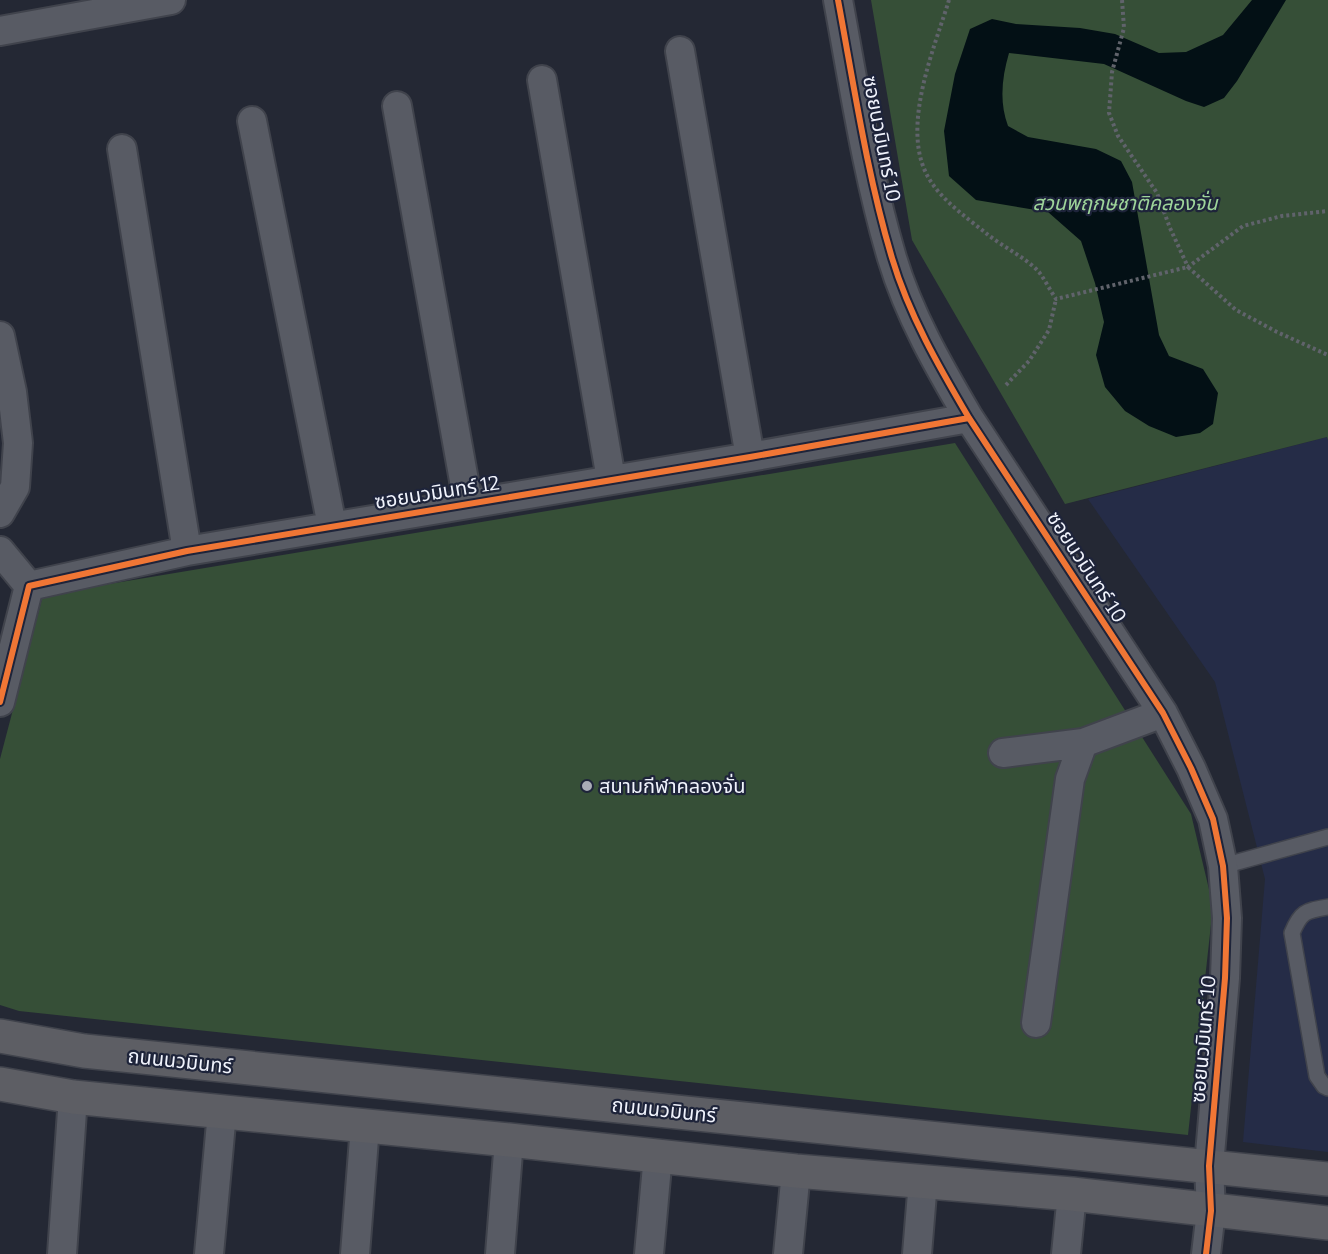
<svg xmlns="http://www.w3.org/2000/svg" width="1328" height="1254" font-family="Bitter,'Noto Sans Thai',serif">
  <rect width="100%" height="100%" fill="#242834"/>
  <!-- built -->
  <path fill="#252c47" d="M1327 437 1328 440V1152L1243 1142 1265 879 1215 682 1088 499Z"/>
  <!-- green -->
  <path fill="#364f37" d="M871 0H1328V440L1327 437 1065 504 912 240Z
    M955 443 1191 814 1213 906 1188 1135 19 1011 0 1005V759L43 595Z"/>
  <!-- water -->
  <path fill="#031015" d="M1252 0H1286L1237 81 1224 98 1204 107 1186 101 1104 64 1009 53C1002 77 999 102 1008 126L1028 137 1096 149 1121 161 1132 182 1159 335 1169 356 1203 369 1218 393 1213 424 1200 433 1176 437 1149 426 1125 411 1105 387 1096 355 1104 322 1095 283 1081 241 1048 212 976 200 949 176 944 131 955 74 970 29 992 19 1016 24 1080 28 1115 34 1159 53 1186 52 1223 35Z"/>
  <g fill="none" stroke-linecap="round" stroke-linejoin="round">
    <defs>
      <path id="service" d="M1223 866 1328 837
        M1328 907C1306 911 1301 911 1292 933L1317 1076 1324 1086 1328 1088"/>
      <path id="minor" d="M838 0C854 86 867 174 892 258 909 315 939 367 969 418L1163 713 1191 768 1213 819 1223 866 1227 918 1225 978 1209 1166 1211 1211 1206 1254
        M0 31 171 0
        M680 51 750 457
        M542 80 611 479
        M397 106 468 503
        M252 121 332 526
        M122 149 187 551
        M0 336 12 392 18 443 15 487 0 513
        M0 551 29 586
        M0 702 29 586 187 551 750 457 969 418
        M1003 753 1083 743
        M1036 1023 1070 779 1083 743 1163 713
        M62 1254 73 1097
        M209 1254 222 1112
        M355 1254 365 1126
        M500 1254 509 1140
        M649 1254 658 1155
        M788 1254 796 1171
        M917 1254 923 1181
        M1066 1254 1072 1194"/>
      <path id="secondary" d="M0 1036 84 1051 1328 1179
        M0 1084 73 1097 509 1140 796 1171 1072 1194 1328 1223"/>
    </defs>
    <!-- service casing -->
    <use href="#service" stroke="#40434c" stroke-width="18"/>
    <!-- minor casing -->
    <use href="#minor" stroke="#40434c" stroke-width="32"/>
    <!-- secondary casing -->
    <use href="#secondary" stroke="#40434c" stroke-width="36"/>
    <!-- path -->
    <path stroke="#60636b" stroke-width="4" stroke-dasharray="3 3" stroke-linecap="butt" d="M949 0C934 49 902 124 926 173 938 198 966 217 987 234 1003 247 1025 257 1039 272 1045 280 1050 290 1056 299L1188 267 1236 310 1277 332 1328 355
      M1122 0 1124 28 1112 72 1109 113 1118 136 1157 193 1170 228 1188 267 1243 226 1282 216 1328 211
      M1006 385 1029 361 1049 330 1056 299"/>
    <!-- service -->
    <use href="#service" stroke="#585b64" stroke-width="15"/>
    <!-- minor -->
    <use href="#minor" stroke="#585b64" stroke-width="28"/>
    <!-- secondary -->
    <use href="#secondary" stroke="#5d5e64" stroke-width="33"/>
    <defs>
      <path id="cycleway" d="M838 0C854 86 867 174 892 258 909 315 939 367 969 418L1163 713 1191 768 1213 819 1223 866 1227 918 1225 978 1209 1166 1211 1211 1206 1254
        M0 702 29 586 187 551 750 457 969 418"/>
    </defs>
    <!-- cycleway casing -->
    <use href="#cycleway" stroke="#1e243a" stroke-width="10"/>
    <!-- cycleway -->
    <use href="#cycleway" stroke="#f07635" stroke-width="6"/>
  </g>
  <!-- markers -->
  <circle fill="#a9acb6" stroke="#1e243a" stroke-width="2" cx="587" cy="786" r="6"/>
  <g text-anchor="middle" stroke-width="4.5" stroke-linejoin="round" paint-order="stroke">
    <!-- street labels -->
    <g font-size="20" fill="#f0f3fc" stroke="#1e243a">
      <text transform="translate(882 139) rotate(79)" y="7">ซอยนวมินทร์ 10</text>
      <text transform="translate(437 492) rotate(-9)" y="7">ซอยนวมินทร์ 12</text>
      <text transform="translate(1087 567) rotate(57)" y="7">ซอยนวมินทร์ 10</text>
      <text transform="translate(1203 1039) rotate(-85)" y="7">ซอยนวมินทร์ 10</text>
      <text transform="translate(180 1061) rotate(6)" y="7">ถนนนวมินทร์</text>
      <text transform="translate(664 1110) rotate(6)" y="7">ถนนนวมินทร์</text>
    </g>
    <!-- park labels -->
    <g font-size="20" font-style="italic" fill="#9ed59a" stroke="#1e243a">
      <text x="1125" y="210">สวนพฤกษชาติคลองจั่น</text>
    </g>
    <!-- poi labels -->
    <g font-size="20" fill="#f0f3fc" stroke="#1e243a" text-anchor="start">
      <text x="599" y="793">สนามกีฬาคลองจั่น</text>
    </g>
  </g>
</svg>
